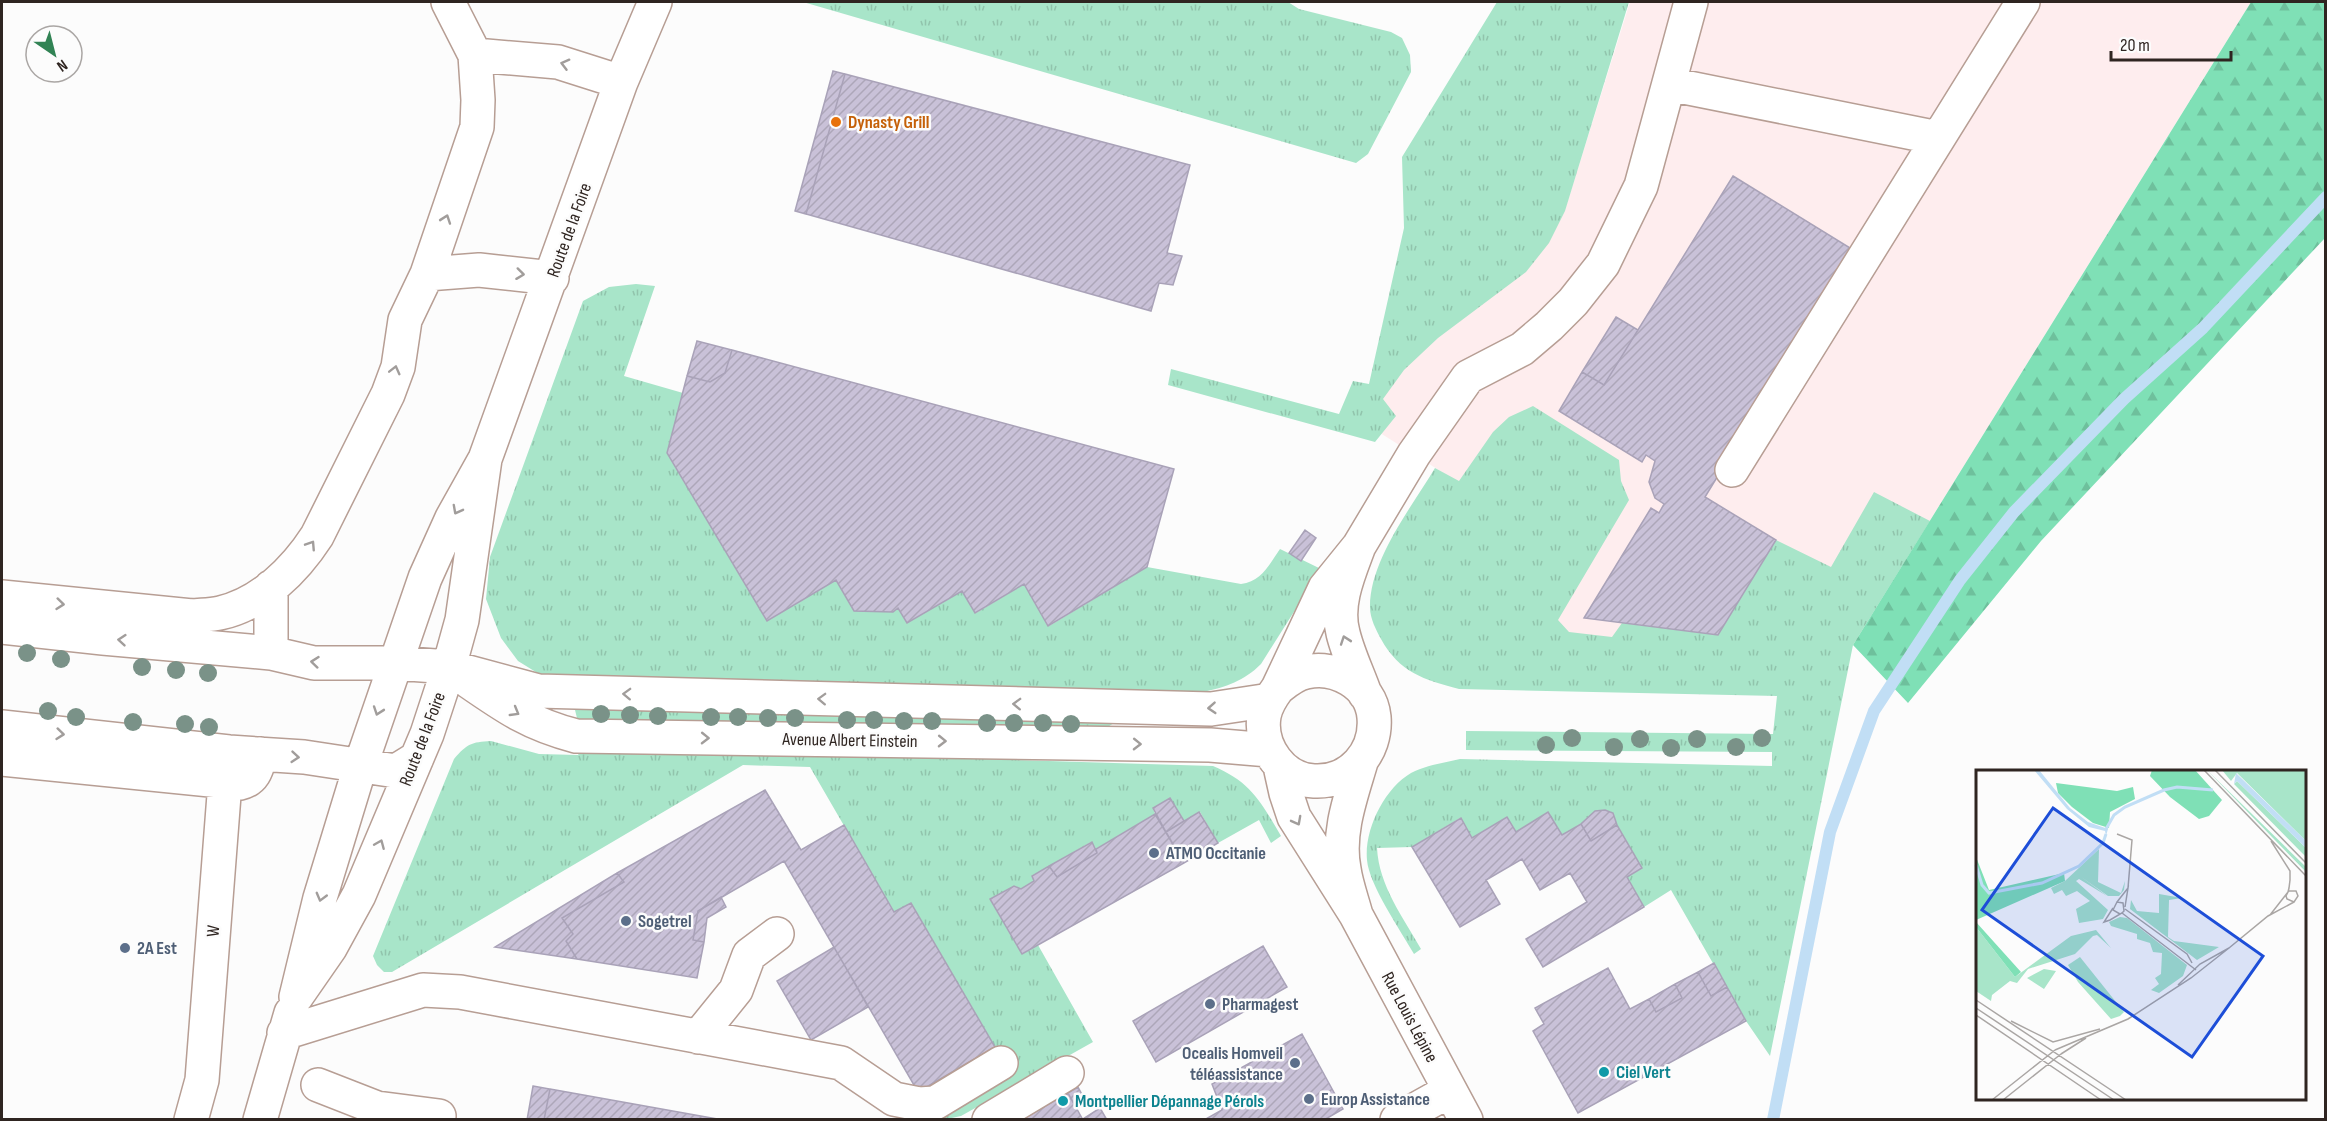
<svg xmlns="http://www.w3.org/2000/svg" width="2327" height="1121" font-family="'Sofia Sans Condensed',sans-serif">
  <defs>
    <pattern id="grass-tufts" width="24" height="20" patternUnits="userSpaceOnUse" patternTransform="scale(1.5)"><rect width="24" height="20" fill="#a8e5c9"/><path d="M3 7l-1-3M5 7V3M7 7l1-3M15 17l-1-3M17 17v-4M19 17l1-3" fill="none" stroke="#91c4ac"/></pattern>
    <pattern id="forest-firs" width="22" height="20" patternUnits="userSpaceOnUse" patternTransform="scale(1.5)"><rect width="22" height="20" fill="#7fe0b6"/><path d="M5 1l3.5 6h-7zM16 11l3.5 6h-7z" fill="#6ec09c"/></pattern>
    <pattern id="building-hatch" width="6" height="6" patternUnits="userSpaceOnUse" patternTransform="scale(1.5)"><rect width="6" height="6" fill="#c9c1d8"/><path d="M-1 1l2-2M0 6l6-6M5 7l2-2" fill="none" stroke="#ada6b9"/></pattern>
  </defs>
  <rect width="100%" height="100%" fill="#fcfcfc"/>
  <!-- education -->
  <path fill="#feedee" d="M1630 2H2251L1853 645 1780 664 1451 659 1445 474 1366 424 1436 174 1565 210Z"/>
  <!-- grass -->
  <path fill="url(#grass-tufts)" d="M803 2H1288L1299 9 1391 32 1402 38 1410 55 1411 72 1368 154 1356 163Z
    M1497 2H1629L1565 211 1549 243 1526 272 1438 338 1404 370 1383 399 1396 416 1375 442 1168 385 1171 369 1339 414 1353 381 1369 384 1404 228 1402 157Z
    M636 284 655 286 624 376 683 393 667 453 767 621 836 580 854 610 893 612 898 608 907 623 962 591 976 613 1024 584 1049 626 1147 567 1241 584C1261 582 1269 565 1280 549L1321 569 1261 664C1244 681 1226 687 1203 692L561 680 539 674 518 661 501 638 486 599 490 557 583 301 609 287Z
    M1533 406 1619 460 1621 481 1629 500 1558 620 1569 632 1612 637 1622 623 1718 635 1776 540 1831 567 1874 492 1930 521 1853 645 1770 1056 1746 1021 1671 890 1644 907 1627 877 1642 868 1617 825 1613 813C1597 805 1592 817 1579 825 1574 829 1568 832 1562 835L1548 812 1516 832 1507 817 1472 838 1460 818 1412 847 1377 848C1379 886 1403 917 1421 949L1414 954C1401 931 1369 885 1367 860 1364 829 1385 788 1411 773 1426 765 1444 763 1460 759L1772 766V752L1466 750V731L1773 734 1777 696 1459 689C1424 680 1399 672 1381 639 1376 630 1370 618 1370 608 1369 561 1411 508 1435 468L1459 481 1493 432 1509 417Z
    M582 706 1114 723 1095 735 578 722 575 710Z
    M491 741 539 754 578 755 583 747 1213 766C1251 782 1261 802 1281 836L1271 843 1259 820 1218 843 1200 812 1184 821 1170 798 1153 808 1155 814 1096 849 1091 842 1032 876 1034 881 1021 889 991 900 1022 954 1038 945 1093 1042 961 1116 947 1119H909L918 1092 995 1047 911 903 894 912 810 767 743 765 392 972H384L377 965 373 956 454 759C467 744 471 742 491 741Z"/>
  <!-- forest -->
  <path fill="url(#forest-firs)" d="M2251 2H2325V238L2041 541 1908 703 1853 645Z"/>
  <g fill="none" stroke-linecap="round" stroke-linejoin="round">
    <!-- stream -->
    <path stroke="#c1def5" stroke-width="12" d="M1773 1120 1830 832 1874 711 1960 580 2014 512 2124 399 2203 328 2326 197"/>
  </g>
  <!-- building -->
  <path fill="url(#building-hatch)" stroke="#a9a2b8" stroke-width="1.5" d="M833 71 845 74 806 214 795 211Z
    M845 74 1190 165 1167 253 1182 256 1173 285 1159 283 1151 311 806 214Z
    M1733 176 1855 251 1705 497 1776 540 1718 635 1584 618 1651 508 1659 513 1664 504 1655 498 1649 482 1655 461 1646 455 1642 462 1559 411 1582 372 1604 385Z
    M1616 317 1638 330 1604 385 1582 372Z
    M697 341 732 350 725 373 710 382 687 376Z
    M732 350 1174 469 1147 567 1048 626 1024 584 975 613 962 591 907 623 898 608 893 612 854 611 836 580 767 621 667 453 687 376 710 382 725 373Z
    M1305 530 1316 538 1301 561 1289 553Z
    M765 790 801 850 844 825 894 912 911 903 995 1047 918 1092 784 861 698 911 693 940 704 942 697 978 577 959 566 941 573 934 562 918 624 882 617 873Z
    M1170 798 1184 821 1166 832 1153 808Z
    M1605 810 1613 813 1617 825 1591 841 1581 824 1595 811Z
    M1199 812 1218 843 1184 863 1166 832Z
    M1548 812 1562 835 1581 824 1591 841 1617 825 1642 868 1627 877 1644 907 1543 967 1526 939 1587 902 1570 873 1540 890 1522 859 1486 880 1500 904 1460 927 1412 847 1461 818 1472 838 1507 817 1516 832Z
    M1155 814 1184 863 1022 954 990 899 1014 886 1021 889 1034 881 1032 876 1049 866 1057 877 1097 853 1096 849Z
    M1092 842 1097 853 1057 877 1049 866Z
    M617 873 624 882 562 918 573 934 566 941 577 959 495 947Z
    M721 897 726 907 707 918 704 942 693 940 698 911Z
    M1263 946 1287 987 1156 1062 1133 1021Z
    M834 947 868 1007 811 1040 777 981Z
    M1714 963 1727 987 1711 996 1698 972Z
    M1608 968 1630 1009 1649 999 1656 1012 1682 998 1675 984 1698 972 1711 996 1727 987 1746 1021 1578 1113 1533 1031 1544 1024 1535 1008Z
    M1675 984 1682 998 1656 1012 1649 999Z
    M1302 1034 1343 1109 1324 1120H1204L1222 1110 1212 1084Z
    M533 1086 550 1089 544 1120H527Z
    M1078 1087 1086 1102 1076 1108 1068 1093Z
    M550 1089 723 1120H544Z
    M1068 1093 1083 1120H1021Z
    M1100 1108 1107 1120H1083V1119Z"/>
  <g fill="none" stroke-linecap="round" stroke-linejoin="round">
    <defs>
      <path id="minor" d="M475 55 558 62 621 82
        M1669 84 1938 138
        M427 274 477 127 478 100 475 55 448 2
        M485 459 462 620 449 667 427 734 359 895 330 948 296 997 320 898 360 767 425 578 452 518 485 459 621 82 655 2
        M1732 470 2023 2
        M1359 546 1414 454 1468 377 1522 349 1549 326 1573 302 1603 264 1641 186 1691 2
        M2 597 192 616C201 615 211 615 220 613 261 604 295 570 317 536L388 394 398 367 405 320 427 274 479 270 552 278
        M2 627 103 638 271 653 314 663H395L449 667 538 691 1211 709 1270 700
        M271 653V587
        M468 681C507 708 530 724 576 736L1210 745 1269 750
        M1278 688C1287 681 1295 674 1306 672 1335 665 1371 684 1374 717 1377 752 1351 783 1314 781 1283 780 1259 747 1264 716 1266 705 1272 696 1278 688L1325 588 1359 546C1349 573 1335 604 1343 633 1348 654 1358 674 1365 694
        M2 727 229 752 304 757 396 771 417 758
        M2 759 240 783C255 780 257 768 261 754
        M1280 766 1286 793 1294 817 1356 915C1352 900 1346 884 1344 869 1337 833 1351 796 1361 762
        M1356 915 1466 1120
        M284 1033 423 990 460 992 841 1063 894 1099 919 1104 935 1103 1001 1063
        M698 1037 736 990 749 955 777 934
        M318 1085 377 1108 439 1116 438 1120
        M191 1120 202 1080 225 782
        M260 1120 291 1013
        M989 1120 1067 1073
        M1397 1120 1449 1091"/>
    </defs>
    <!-- minor casing -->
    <use href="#minor" stroke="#b79e94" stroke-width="36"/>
    <!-- minor -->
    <use href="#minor" stroke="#fff" stroke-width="33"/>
  </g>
  <!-- trees -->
  <g fill="#7a9288">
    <circle cx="27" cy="653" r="9"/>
    <circle cx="61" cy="659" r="9"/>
    <circle cx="142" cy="667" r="9"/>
    <circle cx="176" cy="670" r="9"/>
    <circle cx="208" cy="673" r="9"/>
    <circle cx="48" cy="711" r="9"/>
    <circle cx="601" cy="714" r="9"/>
    <circle cx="630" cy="715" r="9"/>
    <circle cx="658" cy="716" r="9"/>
    <circle cx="76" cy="717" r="9"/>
    <circle cx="711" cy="717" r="9"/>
    <circle cx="738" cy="717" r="9"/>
    <circle cx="768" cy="718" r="9"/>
    <circle cx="795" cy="718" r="9"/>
    <circle cx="847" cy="720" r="9"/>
    <circle cx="874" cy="720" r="9"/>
    <circle cx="904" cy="721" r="9"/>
    <circle cx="932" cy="721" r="9"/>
    <circle cx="133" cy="722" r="9"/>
    <circle cx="987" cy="723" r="9"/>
    <circle cx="1014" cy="723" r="9"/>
    <circle cx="1043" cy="723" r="9"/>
    <circle cx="185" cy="724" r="9"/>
    <circle cx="1071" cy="724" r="9"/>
    <circle cx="209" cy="727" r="9"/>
    <circle cx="1572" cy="738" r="9"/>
    <circle cx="1762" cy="738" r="9"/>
    <circle cx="1640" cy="739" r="9"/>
    <circle cx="1697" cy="739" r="9"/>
    <circle cx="1546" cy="745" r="9"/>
    <circle cx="1614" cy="747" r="9"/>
    <circle cx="1736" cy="747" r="9"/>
    <circle cx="1671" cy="748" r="9"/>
  </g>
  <!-- one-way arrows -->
  <defs><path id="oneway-chevron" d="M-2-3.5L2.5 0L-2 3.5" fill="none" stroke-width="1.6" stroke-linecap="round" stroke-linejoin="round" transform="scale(1.5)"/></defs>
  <g stroke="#a19d9b">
    <use href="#oneway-chevron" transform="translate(565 64) rotate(-165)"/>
    <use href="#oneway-chevron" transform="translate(446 219) rotate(-71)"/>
    <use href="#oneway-chevron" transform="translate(520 274) rotate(7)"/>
    <use href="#oneway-chevron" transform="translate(395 370) rotate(-76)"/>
    <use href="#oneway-chevron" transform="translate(457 510) rotate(118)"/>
    <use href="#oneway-chevron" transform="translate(311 545) rotate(-57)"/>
    <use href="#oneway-chevron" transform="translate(60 604) rotate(6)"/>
    <use href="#oneway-chevron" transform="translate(122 640) rotate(-175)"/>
    <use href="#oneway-chevron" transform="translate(1345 640) rotate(-109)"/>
    <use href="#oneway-chevron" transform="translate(315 662) rotate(-174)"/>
    <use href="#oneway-chevron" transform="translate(627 694) rotate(-178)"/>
    <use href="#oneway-chevron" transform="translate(822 699) rotate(-178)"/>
    <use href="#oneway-chevron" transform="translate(1017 704) rotate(-178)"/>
    <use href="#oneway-chevron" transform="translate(1212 708) rotate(176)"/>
    <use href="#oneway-chevron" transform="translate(378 711) rotate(109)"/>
    <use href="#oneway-chevron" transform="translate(515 712) rotate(30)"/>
    <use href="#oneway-chevron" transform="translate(60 734) rotate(6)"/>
    <use href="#oneway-chevron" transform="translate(705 738) rotate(1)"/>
    <use href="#oneway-chevron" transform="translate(942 741) rotate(1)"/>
    <use href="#oneway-chevron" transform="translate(1137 744) rotate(1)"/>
    <use href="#oneway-chevron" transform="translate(295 757) rotate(5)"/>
    <use href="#oneway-chevron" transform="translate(1297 821) rotate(62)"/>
    <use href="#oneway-chevron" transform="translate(380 844) rotate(-67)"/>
    <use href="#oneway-chevron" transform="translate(321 897) rotate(105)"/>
  </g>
  <!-- markers -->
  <circle fill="#e8710a" stroke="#fcfcfc" stroke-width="2" cx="836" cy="122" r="6"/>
  <g fill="#5c6f8a" stroke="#fcfcfc" stroke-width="2">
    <circle cx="1154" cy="853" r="6"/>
    <circle cx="626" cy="921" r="6"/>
    <circle cx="125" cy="948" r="6"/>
    <circle cx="1210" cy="1004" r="6"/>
    <circle cx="1295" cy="1063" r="6"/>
    <circle cx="1309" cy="1099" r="6"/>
  </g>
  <g fill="#0f9aa8" stroke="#fcfcfc" stroke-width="2">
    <circle cx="1604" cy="1072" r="6"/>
    <circle cx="1063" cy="1101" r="6"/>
  </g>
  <g text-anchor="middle" stroke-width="5" stroke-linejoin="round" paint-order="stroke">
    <!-- food labels -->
    <g font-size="18" font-weight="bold" fill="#c56008" stroke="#fcfcfc" text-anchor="start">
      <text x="848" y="128">Dynasty Grill</text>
    </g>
    <!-- street labels -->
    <g font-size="18" fill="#2f2521" stroke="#fcfcfc">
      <text transform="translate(569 230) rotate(-70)" y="6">Route de la Foire</text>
      <text transform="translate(422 739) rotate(-69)" y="6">Route de la Foire</text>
      <text transform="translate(850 740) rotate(1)" y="6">Avenue Albert Einstein</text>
      <text transform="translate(213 931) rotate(-86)" y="6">W</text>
      <text transform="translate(1410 1017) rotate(62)" y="6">Rue Louis Lépine</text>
    </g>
    <!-- service labels -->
    <g font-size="18" font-weight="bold" fill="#4e5e75" stroke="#fcfcfc" text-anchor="start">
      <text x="1166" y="859">ATMO Occitanie</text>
      <text x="638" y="927">Sogetrel</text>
      <text x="137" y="954">2A Est</text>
      <text x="1222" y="1010">Pharmagest</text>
      <text x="1283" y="1059" text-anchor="end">Ocealis Homveil<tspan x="1283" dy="21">téléassistance</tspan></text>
      <text x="1321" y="1105">Europ Assistance</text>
    </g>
    <!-- culture labels -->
    <g font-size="18" font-weight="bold" fill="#0d838f" stroke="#fcfcfc" text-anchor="start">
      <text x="1616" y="1078">Ciel Vert</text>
      <text x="1075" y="1107">Montpellier Dépannage Pérols</text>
    </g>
  </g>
  <!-- overview -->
  <g transform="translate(1976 770)">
    <rect width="330" height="330" fill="#fcfcfc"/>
    <path d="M231 0 330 97V102ZM246 0H330V71L261 3 255 11ZM261 11 330 78V87L258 14ZM123 79 122 112 145 123 149 111 148 120 143 126H132L104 106 131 126 103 109 100 111 132 140 127 149 103 153 100 139 114 131 101 121 90 126 86 120 78 124 75 118 89 111ZM183 124 206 128 193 130 192 167 198 171 243 177 221 190 154 139 155 130 161 141 183 143ZM144 147 151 148 211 195 207 206 183 223 175 220 183 214 179 208 185 204 186 183 177 182 174 173 161 169V164L135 156 133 152ZM0 157 39 207 95 166 120 160 135 178 121 165 117 166 99 184 52 199 41 213 34 211 16 225 15 231 0 221ZM104 187 148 242 144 246 135 249 102 212 92 195ZM68 199 80 201 68 219 51 208Z" fill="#a8e5c9"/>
    <path d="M176 0H219L246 30 233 46 223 49 194 27 174 6ZM80 13 141 21 157 17 159 29 134 42 133 58 117 53 96 37 82 23ZM0 87 13 120 88 103 89 111 0 150ZM0 152 45 202 39 207 0 157Z" fill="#7fe0b6"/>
    <path d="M58 0H63L94 38 112 52 132 59 130 66 129 61 113 57 91 39ZM260 3 330 71V78L261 11 258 14Z" fill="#c1def5"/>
    <path fill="none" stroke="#c1def5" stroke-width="3" d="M130 59 138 45 149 37 188 20 201 17 237 20M0 95 6 115 13 123 66 113 103 96 127 73 130 64"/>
    <path fill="none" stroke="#aaa6a4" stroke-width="1.5" d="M228 0 330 106M239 0 330 93M141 64 156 70 152 118M141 132 152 118 149 137M137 138 128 152 134 150 146 143 148 141 147 133 141 132 137 140 144 144M149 139 211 184 216 193M146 143 220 200M294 145 312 122 313 121H320L322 126 318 132 311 129 310 126 312 122 313 118 314 110V101L295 71M253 178 292 146 318 132M0 230 150 330M0 238 138 330M0 245 125 330M35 251 77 272 124 259M79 280 152 249 215 208 253 178 224 194 202 215M85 284 110 268M16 330 79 280M27 330 85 284"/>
    <path fill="#1d4ed8" fill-opacity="0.15" stroke="#1d4ed8" stroke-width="3" d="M77 38 287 186 216 287 6 140Z"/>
    <rect width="330" height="330" fill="none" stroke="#2f2521" stroke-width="3"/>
  </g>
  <!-- border -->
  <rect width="2327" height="1121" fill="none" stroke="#2f2521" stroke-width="6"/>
  <!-- north arrow -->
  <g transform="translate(54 54) rotate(145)"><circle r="28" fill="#fcfcfc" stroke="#aaa6a4" stroke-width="1.5"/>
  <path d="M0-4.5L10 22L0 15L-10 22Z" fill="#318354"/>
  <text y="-9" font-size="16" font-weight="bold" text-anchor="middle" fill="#2f2521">N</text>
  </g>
  <!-- scale -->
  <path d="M2111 51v9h120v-9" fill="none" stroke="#2f2521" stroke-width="3"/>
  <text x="2120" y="51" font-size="18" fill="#2f2521" stroke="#fcfcfc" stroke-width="4.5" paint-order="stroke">20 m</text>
</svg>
